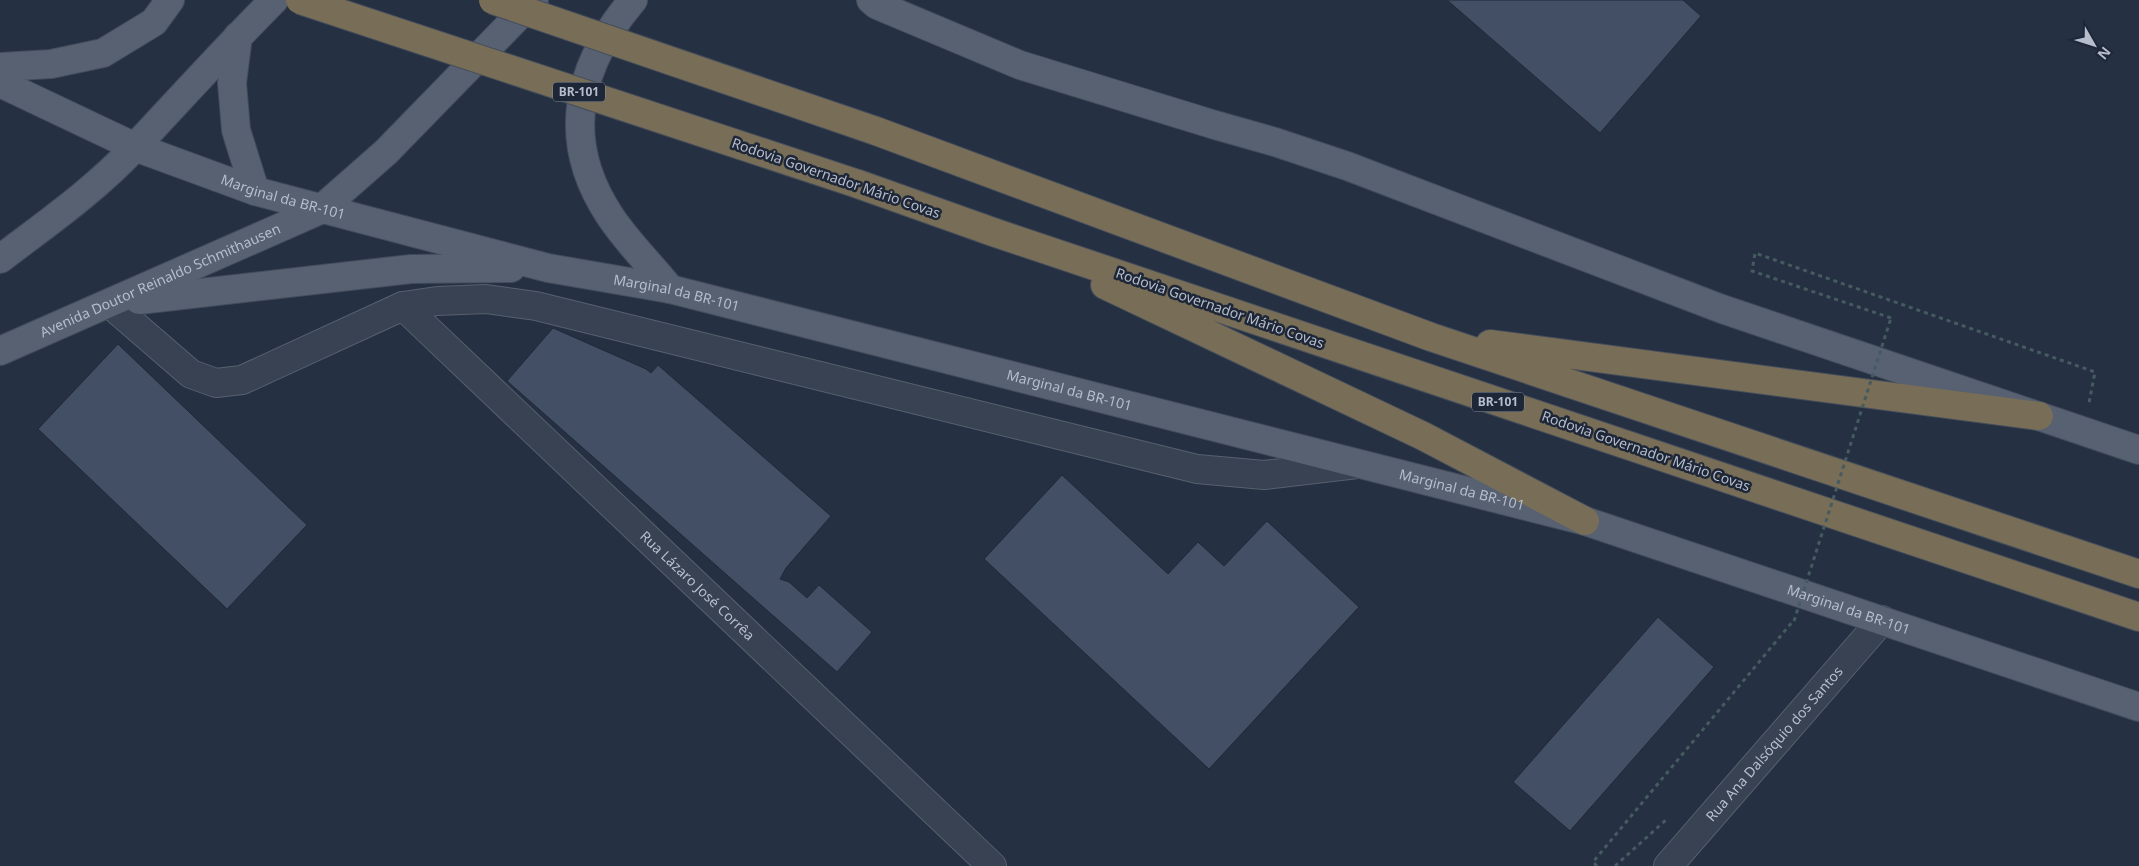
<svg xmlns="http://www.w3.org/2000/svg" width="2139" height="866" font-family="'Noto Sans',sans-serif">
  <rect width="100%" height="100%" fill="#253042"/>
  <!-- building -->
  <path fill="#434f64" stroke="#202939" d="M1447 0H1683L1701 16 1600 133Z
    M553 328 646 369 651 373 658 365 831 516 786 568 780 579 789 582 807 598 819 585 872 632 837 672 507 381Z
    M118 344 307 525 227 609 38 429Z
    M1062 475 1168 574 1198 542 1224 566 1267 521 1359 607 1209 769 984 559Z
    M1658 617 1714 667 1570 831 1513 782Z"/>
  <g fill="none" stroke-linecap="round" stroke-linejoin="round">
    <defs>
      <g id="street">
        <path d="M110 304 191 374 216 383 242 380 403 306 437 301 486 299 536 306 1197 469 1264 475 1357 464"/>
        <path id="s1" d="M403 306 992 866"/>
        <path id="s2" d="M1668 866 1882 620"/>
      </g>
      <g id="primary">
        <path d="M633 0C577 66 559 139 610 216 627 242 651 265 670 289"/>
        <path d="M871 0 877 5 1020 65 1215 125 1275 142 1347 166 1722 309 2139 450"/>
        <path d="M238 36 232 83 236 130 255 191"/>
        <path d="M0 67 51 64 103 53 154 22 170 0"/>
        <path id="s3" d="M0 83 135 147 255 191 548 268 670 289 1585 521 2139 707"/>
        <path d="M0 259C46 224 95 190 135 147 181 98 226 48 274 0"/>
        <path d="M139 300 411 269 511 268"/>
        <path id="s4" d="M0 351 320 210 386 152 534 0"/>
      </g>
      <path id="highway" d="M876 131 1431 337 2139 574
        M858 184 993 232 2139 617
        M1105 285 1423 436 1585 521
        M1490 344 2039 416"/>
    </defs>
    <!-- street casing -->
    <use href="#street" stroke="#57606f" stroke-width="30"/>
    <!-- primary casing -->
    <use href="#primary" stroke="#434b5b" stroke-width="30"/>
    <!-- highway casing -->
    <use href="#highway" stroke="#444d5c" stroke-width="30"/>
    <!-- path -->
    <path stroke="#455b60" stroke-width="3" stroke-dasharray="4 4" stroke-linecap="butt" d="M1891 318 1752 271 1755 253 2095 372 2089 403
      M1597 866 1593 862 1793 621
      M1615 866 1667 819"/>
    <!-- street -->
    <use href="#street" stroke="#394252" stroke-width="28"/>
    <!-- primary -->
    <use href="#primary" stroke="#576172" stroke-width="28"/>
    <!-- highway -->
    <use href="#highway" stroke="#786d56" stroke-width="28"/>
    <defs>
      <path id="highway-bridge" d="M300 0 858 184
        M493 0 876 131"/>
    </defs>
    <!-- highway-bridge casing -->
    <use href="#highway-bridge" stroke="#444d5c" stroke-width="30" stroke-linecap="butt"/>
    <!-- path-bridge -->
    <path stroke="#455b60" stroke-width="3" stroke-dasharray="4 4" stroke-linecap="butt" d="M1794 621 1891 318"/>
    <!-- highway-bridge -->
    <use href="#highway-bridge" stroke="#786d56" stroke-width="28"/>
  </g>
  <g text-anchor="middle" stroke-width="5" stroke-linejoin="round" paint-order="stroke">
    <!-- shield labels -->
    <g fill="#1e2737" stroke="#88909f" stroke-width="1">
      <rect x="553" y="82.5" width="52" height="19" rx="4"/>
      <rect x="1472" y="392.5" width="52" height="19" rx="4"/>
    </g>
    <g font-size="12" font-weight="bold" fill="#b6bdcc">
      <text x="579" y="96">BR-101</text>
      <text x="1498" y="406">BR-101</text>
    </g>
    <!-- street labels -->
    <g font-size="14" fill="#b6bdcc" stroke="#1e2737">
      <text transform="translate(836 178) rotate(19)" y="5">Rodovia Governador Mário Covas</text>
      <text dy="5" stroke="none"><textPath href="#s3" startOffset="306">Marginal da BR-101</textPath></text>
      <text dy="5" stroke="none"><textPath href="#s4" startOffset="175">Avenida Doutor Reinaldo Schmithausen</textPath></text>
      <text dy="5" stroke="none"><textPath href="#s3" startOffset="711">Marginal da BR-101</textPath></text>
      <text transform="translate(1220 308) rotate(19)" y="5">Rodovia Governador Mário Covas</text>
      <text dy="5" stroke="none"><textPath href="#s3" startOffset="1116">Marginal da BR-101</textPath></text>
      <text transform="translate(1646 451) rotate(19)" y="5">Rodovia Governador Mário Covas</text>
      <text dy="5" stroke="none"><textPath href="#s3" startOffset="1521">Marginal da BR-101</textPath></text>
      <text dy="5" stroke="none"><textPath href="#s1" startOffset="406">Rua Lázaro José Corrêa</textPath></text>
      <text dy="5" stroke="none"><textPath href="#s3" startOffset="1926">Marginal da BR-101</textPath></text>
      <text dy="5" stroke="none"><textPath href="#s2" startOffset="162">Rua Ana Dalsóquio dos Santos</textPath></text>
    </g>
  </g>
  <!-- north arrow -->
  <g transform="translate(2094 45) rotate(129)" stroke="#1e2737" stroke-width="4" paint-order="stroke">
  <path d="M0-4L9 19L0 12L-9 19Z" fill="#b6bdcc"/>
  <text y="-8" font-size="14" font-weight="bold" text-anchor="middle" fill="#b6bdcc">N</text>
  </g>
</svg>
